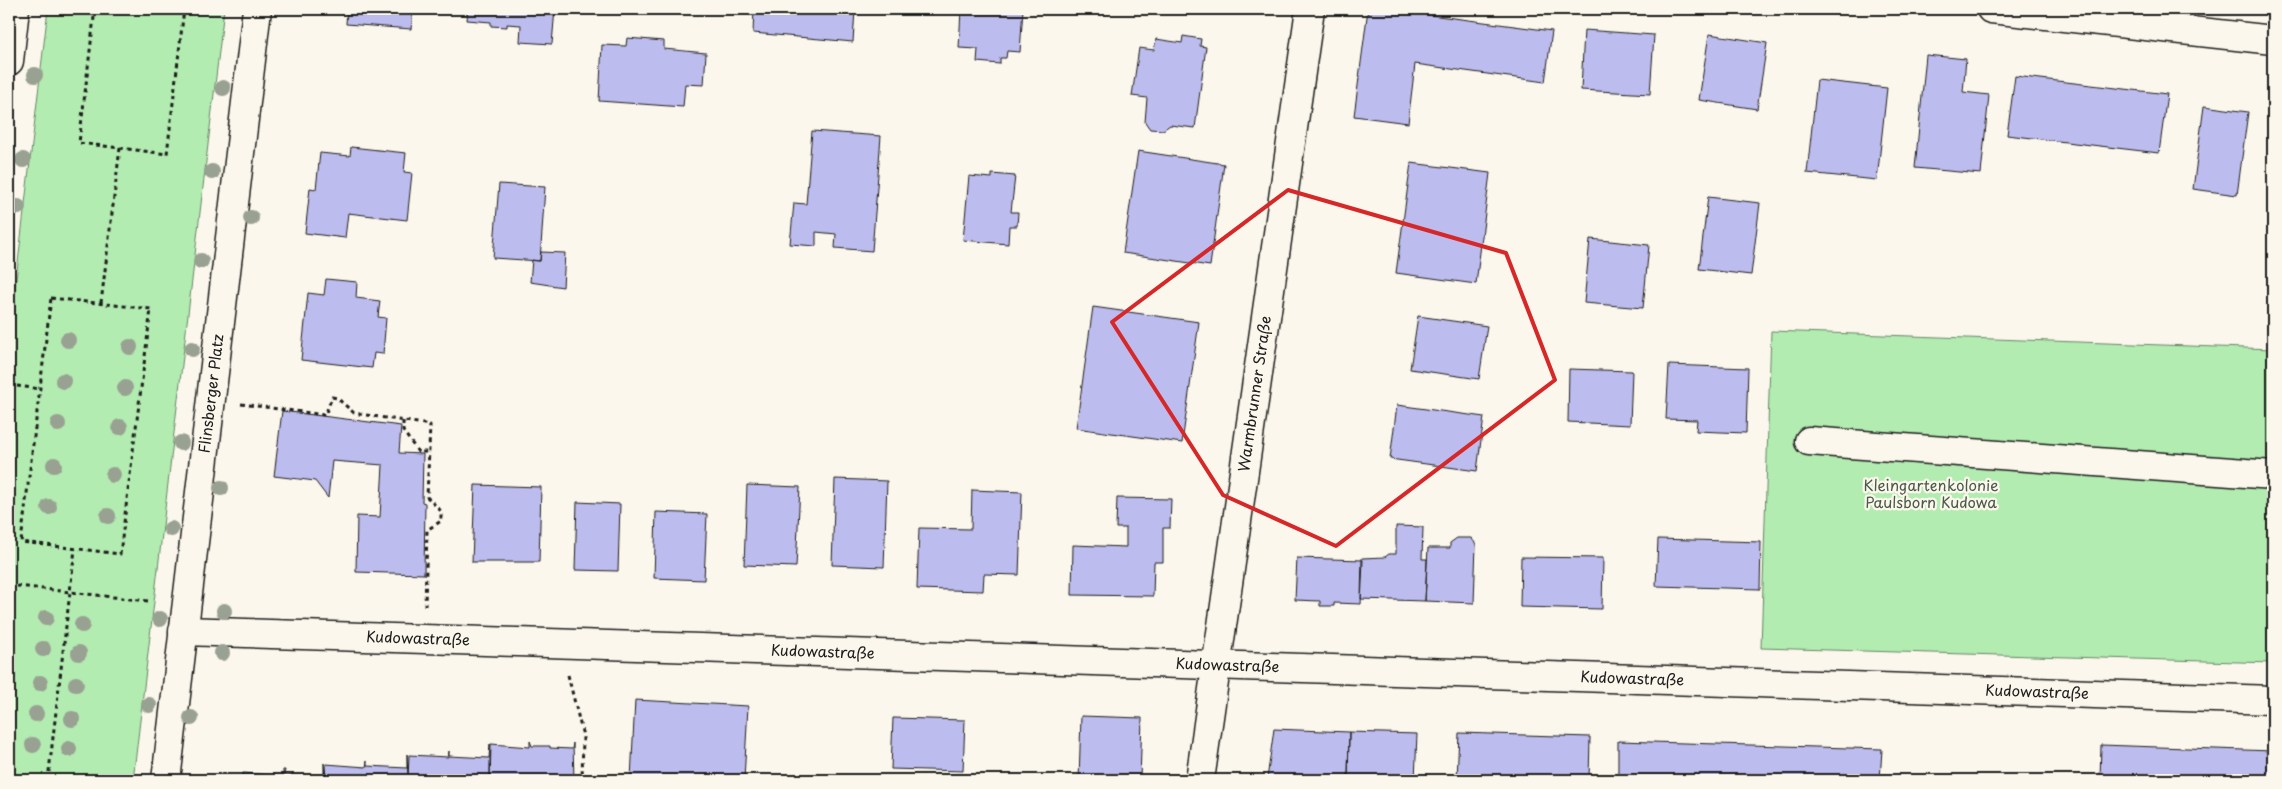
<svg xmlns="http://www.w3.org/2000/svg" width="2282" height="789" font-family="'Playpen Sans',sans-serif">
  <rect width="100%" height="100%" fill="#fbf7ec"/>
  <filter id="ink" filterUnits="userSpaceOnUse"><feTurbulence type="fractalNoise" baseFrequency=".02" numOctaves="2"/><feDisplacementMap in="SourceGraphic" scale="10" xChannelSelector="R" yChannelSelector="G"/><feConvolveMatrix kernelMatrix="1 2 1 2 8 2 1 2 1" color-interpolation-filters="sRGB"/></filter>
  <g filter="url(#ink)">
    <!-- green -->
    <path fill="#b2ecb1" stroke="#678466" d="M48 9H224L133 780H9V339Z
      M1771 331 2273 349V663L1761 648Z"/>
    <!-- building -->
    <path fill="#bdbcee" stroke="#1c1c1c" d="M347 9H422H413L411 29 346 24Z
      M468 9H555L552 44 520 42 521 25 507 24V27L491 26V22L467 20Z
      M754 9H855L853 42 753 33Z
      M961 9H1023L1020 52 1007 51 1006 58H1000V64L977 62 978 49 959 48Z
      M1368 9H1385L1552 31 1545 82 1415 64 1408 123 1354 116Z
      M1584 30 1654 35 1650 94 1581 90Z
      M1709 34 1767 43 1757 109 1699 100Z
      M1183 36 1201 39 1200 46 1206 47 1195 128 1170 125 1163 130 1150 129 1145 122 1147 98 1132 96 1139 48 1154 50 1156 39 1182 43Z
      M627 38 664 41V49L706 53 704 85 685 84 683 107 599 101 602 45 626 46Z
      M1926 55 1966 59 1963 92 1989 95 1981 174 1915 168Z
      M2015 76 2167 94 2159 153 2007 135Z
      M1817 80 1887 88 1877 180 1807 173Z
      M2204 106 2248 112 2237 195 2193 189Z
      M812 131 881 136 872 251 835 248 836 234 816 232V246L790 244 794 203 806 204Z
      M351 147 406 153 404 172 412 173 407 220 348 213 345 238 305 233 310 188 316 189 320 153 350 156Z
      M1138 151 1224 164 1210 266 1123 253Z
      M1411 163 1490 173 1476 284 1396 273Z
      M992 174 1015 176 1011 212H1018L1017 226H1009L1008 244 963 240 969 176 992 178Z
      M499 184 545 187 540 261 493 258Z
      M1708 197 1760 203 1751 275 1699 269Z
      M1590 239 1649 245 1643 308 1584 303Z
      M541 252 565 253 563 287 530 282 532 260 540 261Z
      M326 279 357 282 356 298 380 301 378 317 386 318 383 354 374 353 372 368 301 360 308 293 324 295Z
      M1093 307 1199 322 1182 443 1076 428Z
      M1418 316 1487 326 1479 379 1410 369Z
      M1669 365 1748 368 1746 433 1696 431 1697 420 1666 419Z
      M1569 369 1632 371 1630 425 1568 422Z
      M1397 405 1484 417 1477 471 1390 459Z
      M282 411 401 426 399 453 423 454 422 502 425 503 424 574 356 572 357 516 380 517 383 465 332 461 328 498 315 481 274 476Z
      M835 479 887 481 884 567 832 565Z
      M475 485 541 487 539 562H472Z
      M747 485 800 487 796 567 744 565Z
      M972 490 1022 492 1019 575 984 574 983 591 917 589 919 528 971 529Z
      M1117 498 1171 499 1170 528H1163V562H1154L1153 596 1072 595 1073 545 1126 547V528H1116Z
      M577 502 620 504 618 571 575 570Z
      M656 512 707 514 704 580 654 578Z
      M1396 526 1423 527 1422 559H1427L1425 601 1361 599 1362 558 1385 557 1389 554H1396Z
      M1457 538H1471L1476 544 1474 603 1425 601 1428 548H1450V543Z
      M1658 539 1761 542 1760 589 1656 586Z
      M1521 557 1603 558 1602 609 1520 607Z
      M1297 558 1363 560 1361 604 1334 603V606H1320V601L1295 600Z
      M635 700 748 706 744 780 631 779Z
      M1081 716 1142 718 1140 780H1079Z
      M893 718 965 720 963 771 891 769Z
      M1274 729 1349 732 1348 780H1259L1267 779Z
      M1349 732 1417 734 1415 780H1348Z
      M1459 733 1590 737 1589 780H1457Z
      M530 741 532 746H550V748L572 749 573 743 574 780H490L491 744 530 747Z
      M1618 741 1882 749 1880 780H1618Z
      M490 744V780H408L409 755 448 757 449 751V756L489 758Z
      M2101 745 2273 751V780H2100Z
      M407 754 408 780H325L326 764 366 767 367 761V766L407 768Z
      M324 763 325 780H242L243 773 283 776V770H285L284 775 324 777Z"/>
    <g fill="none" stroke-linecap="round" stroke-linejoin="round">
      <defs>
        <g id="minor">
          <path d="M1991 9 2273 40"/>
          <path d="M9 61 15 9"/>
          <path d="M1809 441 2273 475"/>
          <path id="s1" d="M183 631 2273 700"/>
          <path id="s2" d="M166 780 257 9"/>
          <path id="s3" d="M1200 780 1310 9"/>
        </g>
      </defs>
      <!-- minor casing -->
      <use href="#minor" stroke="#1c1c1c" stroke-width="31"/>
      <!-- path -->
      <path stroke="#1c1c1c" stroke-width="3" stroke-dasharray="4 4" stroke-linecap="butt" d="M95 9 79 143 167 154 184 9
        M51 298 151 309 120 554 21 542Z
        M101 303 120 148
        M9 385 40 389
        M241 404 325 415 332 397 337 398 354 413 430 425 427 497 441 511V521L427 530 425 606
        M403 421V431L418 452H429
        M9 585 148 601
        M568 675 583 736 582 780
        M48 780 75 549"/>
      <!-- minor -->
      <use href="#minor" stroke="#fbf7ec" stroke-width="28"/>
    </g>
    <!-- trees -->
    <g fill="#99a192">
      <circle cx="35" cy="75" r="8"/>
      <circle cx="223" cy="88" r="8"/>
      <circle cx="23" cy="160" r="8"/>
      <circle cx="212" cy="172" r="8"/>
      <circle cx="18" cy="207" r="8"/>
      <circle cx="251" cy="218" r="8"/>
      <circle cx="201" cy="261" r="8"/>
      <circle cx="68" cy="340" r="8"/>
      <circle cx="130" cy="347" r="8"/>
      <circle cx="192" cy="349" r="8"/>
      <circle cx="63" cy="381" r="8"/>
      <circle cx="125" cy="388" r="8"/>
      <circle cx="58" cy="424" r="8"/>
      <circle cx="120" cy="427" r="8"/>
      <circle cx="181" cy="443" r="8"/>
      <circle cx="54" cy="465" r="8"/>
      <circle cx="113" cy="475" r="8"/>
      <circle cx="221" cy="488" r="8"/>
      <circle cx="49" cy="507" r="8"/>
      <circle cx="108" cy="516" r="8"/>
      <circle cx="171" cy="529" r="8"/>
      <circle cx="224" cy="611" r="8"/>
      <circle cx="46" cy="618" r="8"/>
      <circle cx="160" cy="619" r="8"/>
      <circle cx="82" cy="625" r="8"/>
      <circle cx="43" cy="649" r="8"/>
      <circle cx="79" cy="653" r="8"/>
      <circle cx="222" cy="653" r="8"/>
      <circle cx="40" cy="683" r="8"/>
      <circle cx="76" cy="684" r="8"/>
      <circle cx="149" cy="705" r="8"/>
      <circle cx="36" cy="714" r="8"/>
      <circle cx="191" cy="718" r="8"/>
      <circle cx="72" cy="719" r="8"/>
      <circle cx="33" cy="745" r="8"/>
      <circle cx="69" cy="749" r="8"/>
    </g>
  </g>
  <!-- marked area -->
  <path fill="none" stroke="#d62828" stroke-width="4" stroke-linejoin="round" d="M1288 190 1506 253 1555 380 1336 546 1223 495 1112 322Z"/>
  <g text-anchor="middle" stroke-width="4.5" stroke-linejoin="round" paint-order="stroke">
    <!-- street labels -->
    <g font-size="15" fill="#1c1c1c" stroke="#fbf7ec">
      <text dy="5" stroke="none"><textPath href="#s2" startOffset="389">Flinsberger Platz</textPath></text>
      <text dy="5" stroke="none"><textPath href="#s3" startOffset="390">Warmbrunner Straße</textPath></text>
      <text dy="5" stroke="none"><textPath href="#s1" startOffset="235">Kudowastraße</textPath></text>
      <text dy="5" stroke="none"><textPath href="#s1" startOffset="640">Kudowastraße</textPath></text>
      <text dy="5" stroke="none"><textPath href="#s1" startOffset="1045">Kudowastraße</textPath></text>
      <text dy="5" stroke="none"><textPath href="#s1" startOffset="1450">Kudowastraße</textPath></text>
      <text dy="5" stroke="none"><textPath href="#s1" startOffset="1855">Kudowastraße</textPath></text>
    </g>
    <!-- park labels -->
    <g font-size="15" fill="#495a49" stroke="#fbf7ec">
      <text x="1931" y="491">Kleingartenkolonie<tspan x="1931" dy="17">Paulsborn Kudowa</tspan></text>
    </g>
  </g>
  <!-- margin -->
  <rect width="2282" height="789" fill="none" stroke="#fbf7ec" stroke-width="30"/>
  <rect x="15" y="15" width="2252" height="759" fill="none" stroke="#1c1c1c" stroke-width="2" filter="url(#ink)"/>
</svg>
